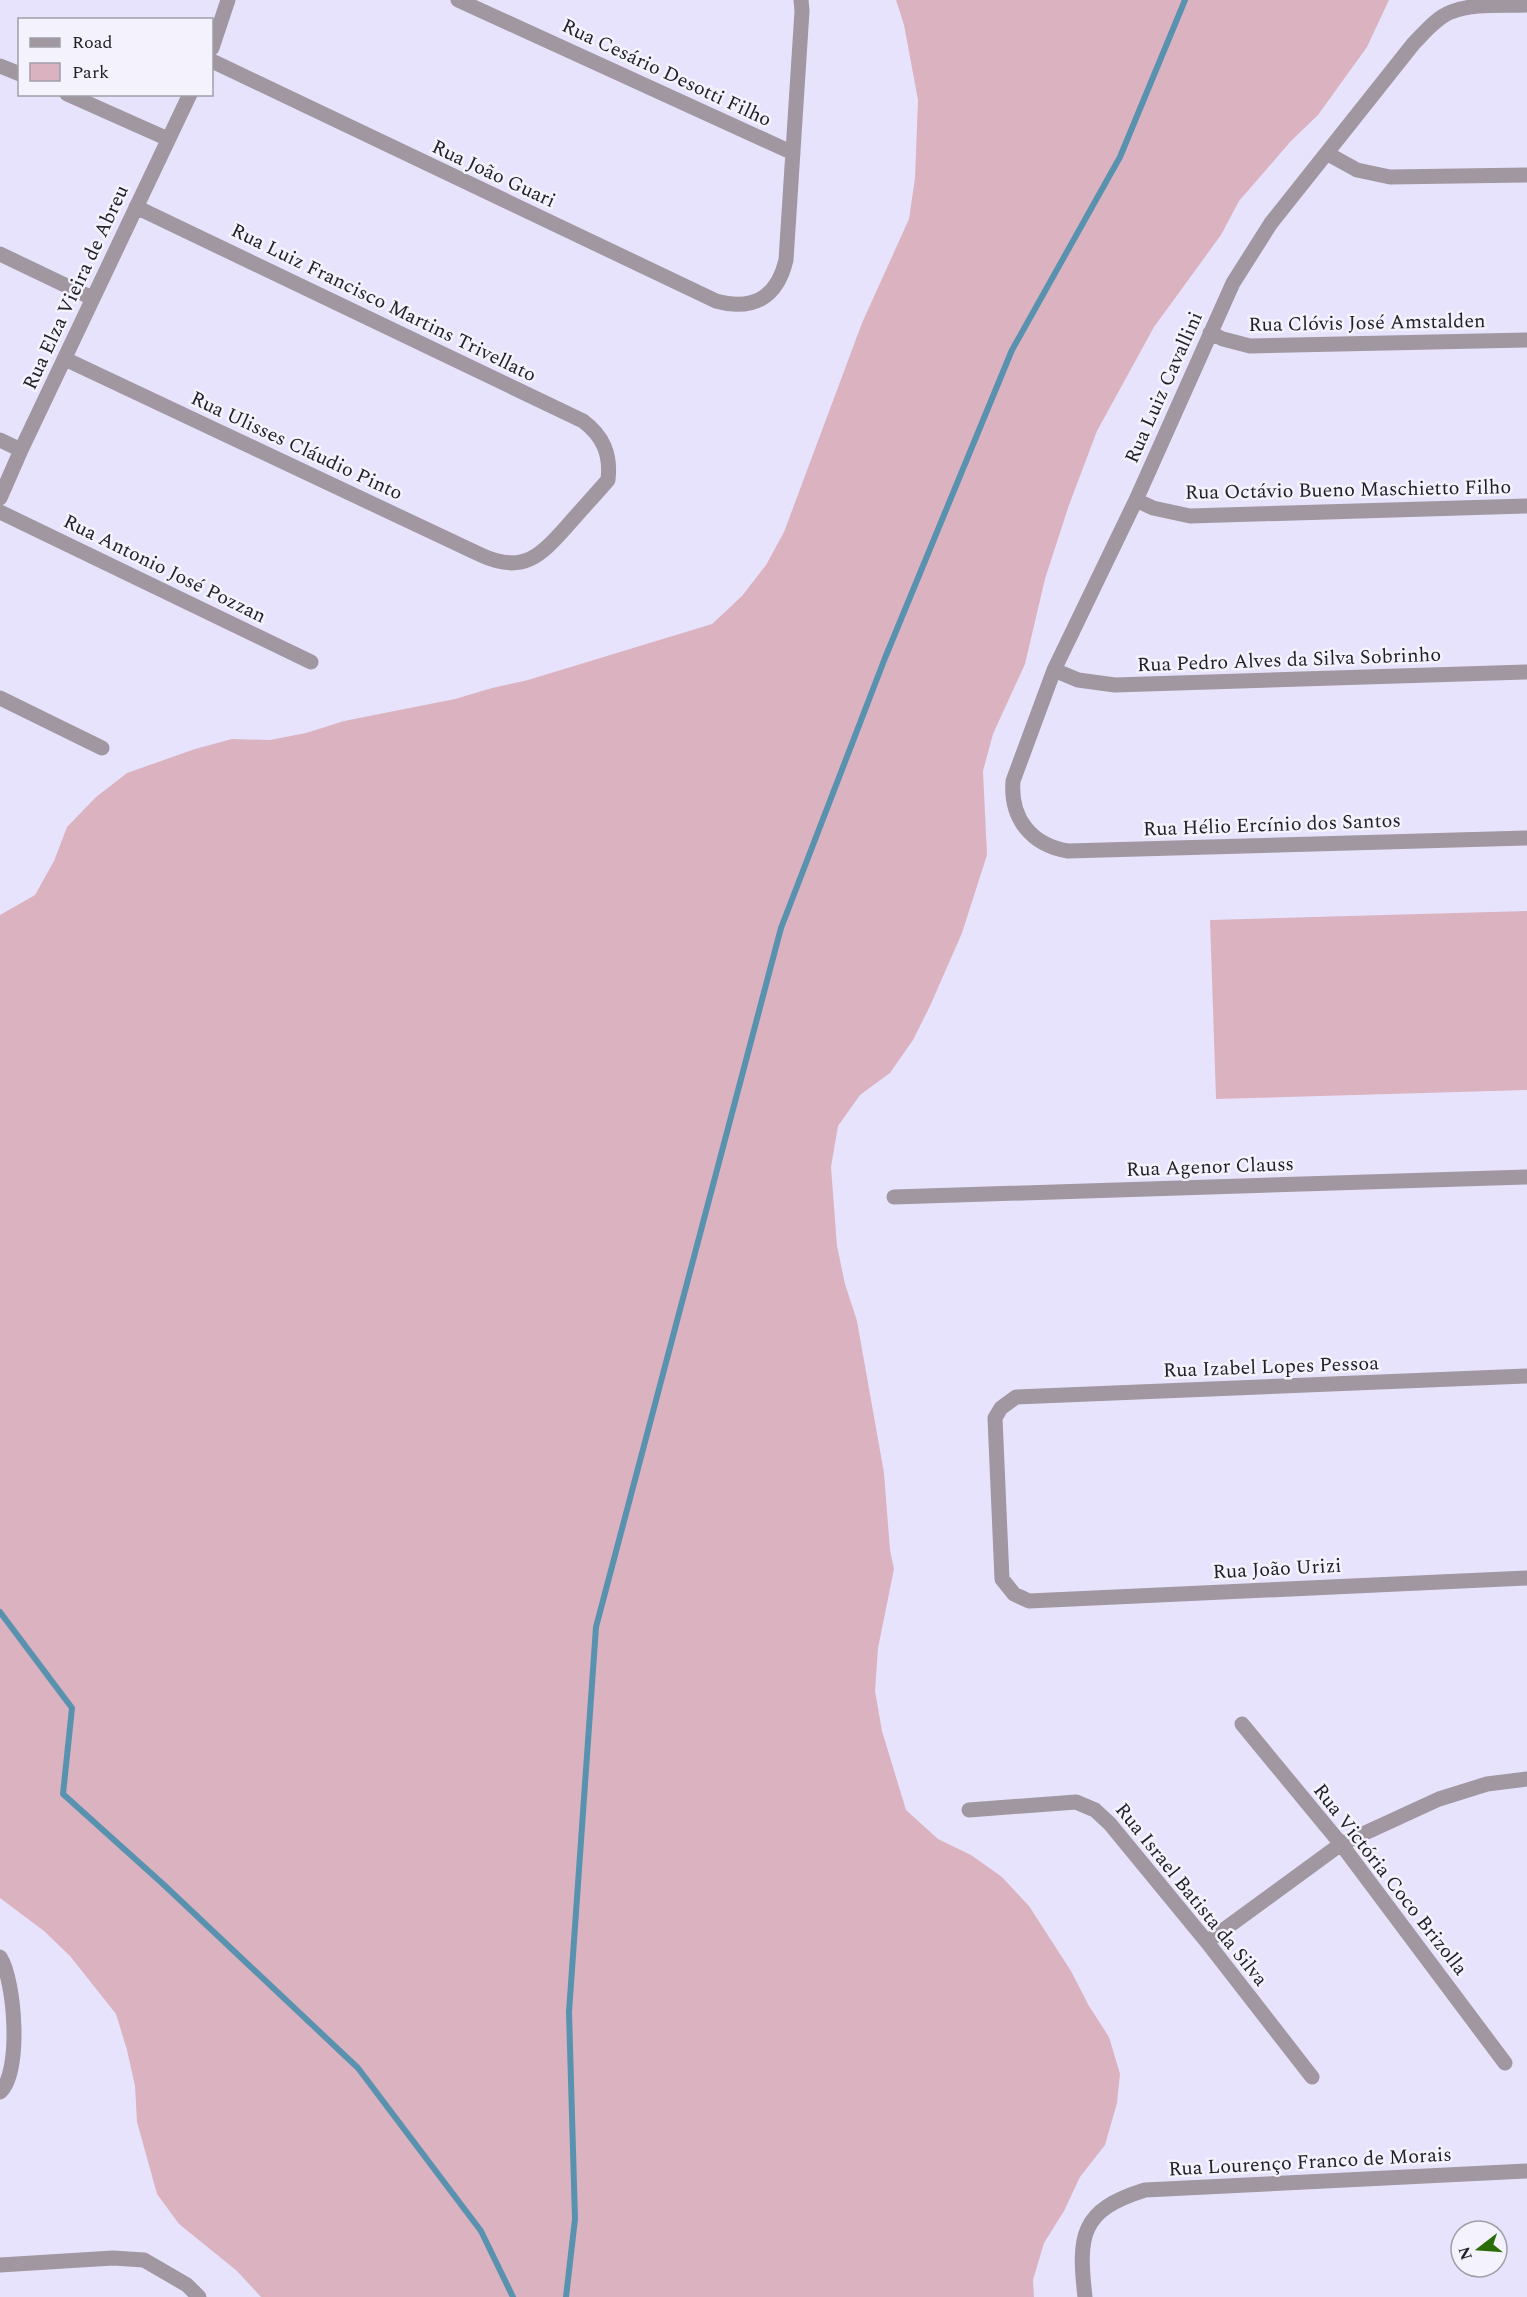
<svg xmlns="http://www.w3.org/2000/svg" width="1527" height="2297" font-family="Spectral,serif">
  <rect width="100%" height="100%" fill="#e8e3fd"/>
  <!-- green -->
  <path fill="#dbb3c0" d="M896 0H1389L1367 47 1318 115 1291 141 1239 201 1221 235 1154 327 1097 431 1069 505 1045 579 1025 664 993 734 983 771 987 855 962 933 930 1006 913 1040 890 1073 860 1095 838 1126 831 1167 837 1246 845 1284 857 1321 884 1473 890 1550 894 1569 878 1648 875 1691 882 1731 906 1810 938 1839 971 1855 1002 1877 1029 1906 1071 1971 1089 2006 1109 2037 1120 2074 1117 2103 1105 2145 1080 2177 1064 2211 1044 2243 1033 2280 1034 2297H261L237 2271 179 2224 157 2194 137 2122 135 2086 127 2050 116 2014 70 1956 44 1931 0 1898V915L35 895 54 861 67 827 96 797 127 773 195 749 232 739 270 740 306 733 344 721 455 699 492 688 528 680 712 624 742 596 766 565 784 532 862 323 909 219 915 178 918 100 904 25Z
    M1527 911V1090L1216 1099 1210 920Z"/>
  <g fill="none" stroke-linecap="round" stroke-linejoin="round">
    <!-- stream -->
    <path stroke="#5992af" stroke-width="6" d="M0 1612 72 1708 63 1794 163 1884 358 2068 481 2231 513 2297
      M566 2297 575 2219 569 2012 596 1627 781 928 885 658 1012 350 1120 157 1185 0"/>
    <!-- minor -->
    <path stroke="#a097a0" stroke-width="15" d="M458 0 793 153
      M1527 5C1502 6 1474 3 1451 12 1437 17 1424 33 1414 43L1271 223 1233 283 1136 500 1054 670 1013 781C1010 818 1031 845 1068 851L1527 838
      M212 48 228 0
      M212 61 716 301C753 311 777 298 786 260L802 11 801 0
      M0 66 20 74
      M67 94 168 139
      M1328 154 1357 170 1390 177 1527 175
      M0 254 92 298
      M1210 333 1223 339 1250 346 1527 340
      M65 359 481 555C524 575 541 555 568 525 581 510 595 495 608 480 611 454 603 436 583 421L136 207
      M0 440 21 450
      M0 498 21 450 190 94
      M1136 500 1153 508 1190 516 1527 506
      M0 512 311 662
      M1054 670 1078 680 1115 685 1527 672
      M0 698 102 748
      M894 1197 1527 1177
      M1527 1376 1016 1397 1001 1408 995 1418 1002 1579 1014 1594 1029 1601 1527 1578
      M1242 1724 1341 1844 1505 2063
      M969 1810 1076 1802 1095 1810 1110 1824 1207 1942 1312 2077
      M1207 1942 1341 1844 1439 1799 1487 1784 1527 1779
      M0 1957C15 1980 22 2073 0 2092
      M0 2265 113 2258 144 2260 187 2285 199 2297
      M1085 2297C1078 2236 1080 2210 1145 2190L1527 2171"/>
  </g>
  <g text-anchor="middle" stroke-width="5" stroke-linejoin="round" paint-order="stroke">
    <!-- street labels -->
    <g font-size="20" fill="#222029" stroke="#f4f3fd">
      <text transform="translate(667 72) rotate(25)" y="7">Rua Cesário Desotti Filho</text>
      <text transform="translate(494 173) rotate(25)" y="7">Rua João Guari</text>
      <text transform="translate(75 287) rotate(-65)" y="7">Rua Elza Vieira de Abreu</text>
      <text transform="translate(384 302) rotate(26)" y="7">Rua Luiz Francisco Martins Trivellato</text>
      <text transform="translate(1367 322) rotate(-1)" y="7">Rua Clóvis José Amstalden</text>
      <text transform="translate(1163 387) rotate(-66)" y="7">Rua Luiz Cavallini</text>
      <text transform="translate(297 445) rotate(25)" y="7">Rua Ulisses Cláudio Pinto</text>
      <text transform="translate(1348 489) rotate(-1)" y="7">Rua Octávio Bueno Maschietto Filho</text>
      <text transform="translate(165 568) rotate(26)" y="7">Rua Antonio José Pozzan</text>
      <text transform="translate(1289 659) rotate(-2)" y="7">Rua Pedro Alves da Silva Sobrinho</text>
      <text transform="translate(1272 824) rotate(-2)" y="7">Rua Hélio Ercínio dos Santos</text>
      <text transform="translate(1210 1166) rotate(-2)" y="7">Rua Agenor Clauss</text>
      <text transform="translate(1271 1366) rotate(-2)" y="7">Rua Izabel Lopes Pessoa</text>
      <text transform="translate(1277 1568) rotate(-3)" y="7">Rua João Urizi</text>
      <text transform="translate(1391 1879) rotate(52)" y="7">Rua Victória Coco Brizolla</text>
      <text transform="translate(1192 1894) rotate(51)" y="7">Rua Israel Batista da Silva</text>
      <text transform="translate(1310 2161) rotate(-3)" y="7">Rua Lourenço Franco de Morais</text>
    </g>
  </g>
  <!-- legend -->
  <rect x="18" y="18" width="195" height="78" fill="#f4f3fd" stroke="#a09fa8" stroke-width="1.5"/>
  <rect x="30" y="38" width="30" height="9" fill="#a097a0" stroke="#a09fa8" stroke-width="1.5"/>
  <text x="72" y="48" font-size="18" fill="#222029">Road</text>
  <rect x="30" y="63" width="30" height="18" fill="#dbb3c0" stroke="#a09fa8" stroke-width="1.5"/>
  <text x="72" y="78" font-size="18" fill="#222029">Park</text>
  <!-- north arrow -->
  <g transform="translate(1479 2249) rotate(253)"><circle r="28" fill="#f4f3fd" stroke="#a09fa8" stroke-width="1.5"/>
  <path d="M0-4.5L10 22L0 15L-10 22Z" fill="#2a6d06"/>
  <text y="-9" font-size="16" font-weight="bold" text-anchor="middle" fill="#222029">N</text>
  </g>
</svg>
